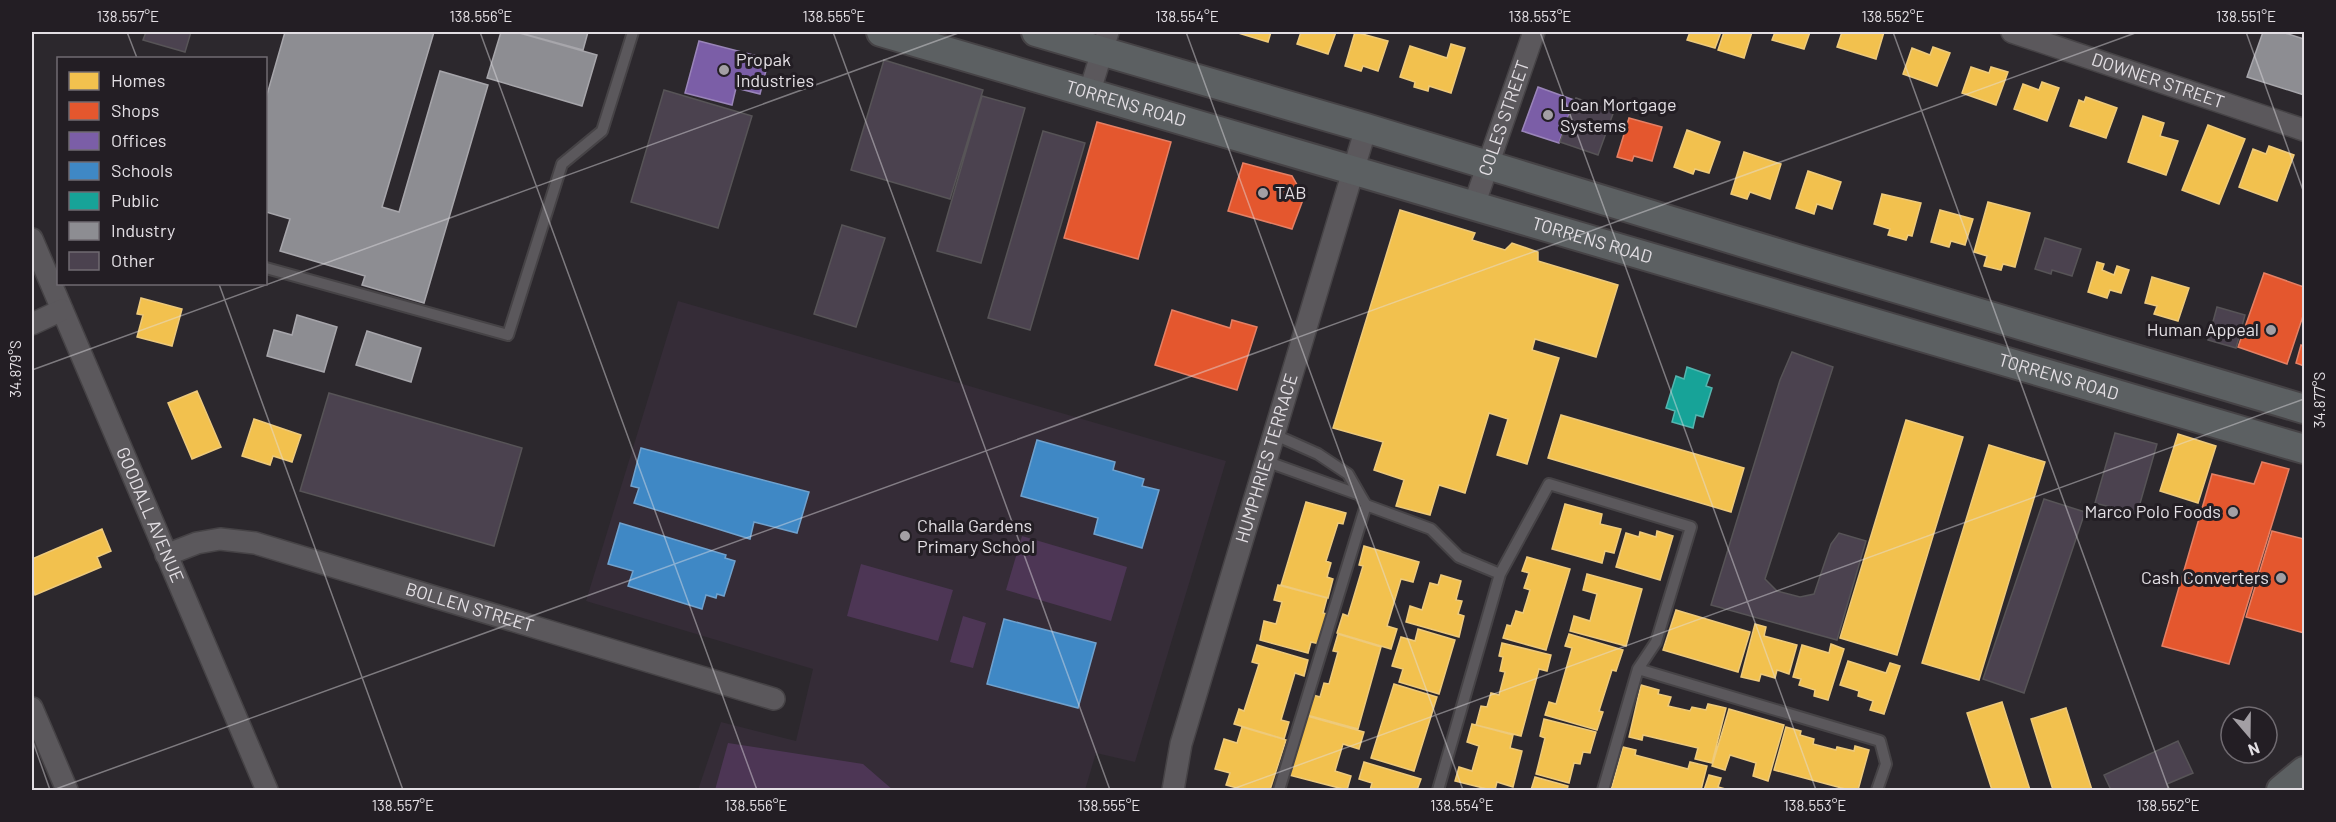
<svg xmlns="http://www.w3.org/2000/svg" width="2336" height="822" font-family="Barlow,sans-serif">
  <rect width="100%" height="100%" fill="#2c282d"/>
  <!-- built -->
  <path fill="#352c37" d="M678 301 1226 461 1135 762 1096 753 1085 790H698L721 722 796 741 813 669 586 601Z"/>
  <!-- green -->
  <path fill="#4d3655" d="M1022 536 1127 567 1111 621 1006 590Z
    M861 564 953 590 938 641 847 616Z
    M963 616 986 623 973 668 950 662Z
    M728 743 863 764 893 790H715Z"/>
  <!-- homes -->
  <path fill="#f2c14e" stroke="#eeca7b" stroke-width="1.5" d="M1235 32H1271L1268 42Z
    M1301 32H1336L1328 54 1297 44Z
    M1355 32 1388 41 1378 71 1363 66 1361 71 1345 66Z
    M1690 32H1721L1715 48 1687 40Z
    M1724 32H1752L1744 58 1718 50Z
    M1775 32H1810L1804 49 1772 40Z
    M1842 32H1884L1876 59 1837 47Z
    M1451 44 1465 48 1451 93 1429 86 1428 91 1414 87 1415 82 1400 77 1410 46 1447 58Z
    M1933 47 1950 53 1937 86 1903 74 1912 48 1930 55Z
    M1971 67 1989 73 1991 67 2008 72 1996 105 1962 93Z
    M2042 82 2059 88 2047 121 2014 109 2023 84 2039 90Z
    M2086 97 2117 108 2106 138 2070 126 2079 100 2084 102Z
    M2143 116 2164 123 2160 136 2178 141 2166 175 2128 162Z
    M2208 125 2245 139 2219 204 2182 190Z
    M1687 130 1720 142 1709 173 1695 169 1693 174 1674 167Z
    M2269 146 2294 155 2277 201 2239 187 2253 149 2266 154Z
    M1744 152 1781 164 1770 199 1750 192 1747 199 1731 194Z
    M1808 171 1841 182 1832 209 1817 204 1814 214 1796 208Z
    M1882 194 1921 203 1912 236 1908 235 1906 240 1888 235 1890 229 1874 224Z
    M1988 202 2030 213 2015 267 2003 264 2001 270 1984 266 1987 256 1974 252Z
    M1400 210 1475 233 1472 240 1505 250 1512 243 1538 252V261L1618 285 1596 357 1535 339 1532 350 1559 358 1527 464 1497 455 1508 419 1489 413 1465 493 1439 485 1430 515 1396 506 1404 480 1374 470 1383 442 1333 428Z
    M1940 210 1973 219 1965 245 1951 241 1949 247 1931 242Z
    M2097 262 2104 264 2102 270 2114 275 2117 266 2129 270 2121 293 2110 290 2107 298 2088 292Z
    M2152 277 2189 288 2178 321 2154 314 2157 306 2145 303Z
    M141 298 182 309 172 346 137 337 143 315 137 314Z
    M197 391 221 447 192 459 168 403Z
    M1561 415 1744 468 1731 512 1548 458Z
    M254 419 301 435 292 462 273 456 270 465 242 456Z
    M1906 420 1963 437 1897 655 1840 638Z
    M2178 434 2216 446 2198 503 2160 491Z
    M1989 445 2045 462 1979 680 1922 663Z
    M1306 502 1346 513 1343 524 1338 523 1326 561 1331 563 1327 577 1333 579 1328 598 1281 585Z
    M1565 504 1602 514 1600 524 1621 529 1614 553 1605 551 1602 563 1552 549Z
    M102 529 111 551 97 557 101 567 35 595 32 586V559Z
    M1657 531 1673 536 1660 580 1616 567 1626 533 1639 537 1640 532 1656 537Z
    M1364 546 1419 562 1413 582 1401 579 1387 626 1397 629 1391 649 1337 633 1343 614 1348 616 1363 566 1359 565Z
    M1527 557 1570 569 1546 650 1503 638 1507 625 1511 626 1516 611 1523 613 1530 590 1524 588 1529 573 1522 571Z
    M1587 574 1642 589 1626 646 1570 631 1574 616 1590 621 1597 594 1583 590Z
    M1441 575 1461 581 1456 600 1462 601 1458 614 1464 616 1459 637 1406 622 1410 606 1422 610 1430 583 1438 585Z
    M1278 585 1327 598 1323 613 1327 614 1320 644 1311 642 1308 653 1260 640 1264 621 1276 624 1282 602 1274 600Z
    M1676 610 1750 632 1738 672 1663 650Z
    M1755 624 1766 627 1764 636 1797 645 1789 674 1777 670 1775 678 1761 674 1759 681 1741 677Z
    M1418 629 1455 640 1439 694 1399 682 1403 669 1392 666 1401 637 1415 641Z
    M1338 634 1381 647 1358 729 1307 715 1313 695 1320 697 1324 683 1329 684 1338 652 1333 651Z
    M1569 634 1623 650 1616 671 1612 670 1599 711 1603 712 1597 730 1545 715 1549 702 1556 704 1572 648 1565 646Z
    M1502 643 1551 655 1547 671 1539 669 1521 736 1476 725 1481 706 1487 707 1491 693 1499 695 1505 672 1500 671 1503 657 1499 656Z
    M1831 644 1844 649 1828 700 1814 696 1815 690 1799 685 1801 679 1793 677 1802 645 1829 653Z
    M1257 645 1308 660 1304 676 1295 673 1281 720 1289 722 1284 739 1234 724 1239 709 1244 711 1259 664 1252 662Z
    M1848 661 1886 673 1890 663 1900 666 1884 714 1870 710 1873 701 1858 696 1859 691 1840 685Z
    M1394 684 1437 697 1414 771 1371 758Z
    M1641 685 1659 690 1658 694 1671 697 1668 706 1690 711 1692 707 1706 710 1708 704 1726 708 1712 763 1695 759 1698 748 1643 735 1642 740 1629 737Z
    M2002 702 2030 790H1992L1967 713Z
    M2066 708 2092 790H2053L2031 719Z
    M1729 709 1784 725 1768 781 1753 776 1756 763 1730 755 1725 770 1712 766Z
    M1307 716 1364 732 1359 749 1343 744 1335 771 1351 776 1347 790 1289 775Z
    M1544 719 1596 732 1590 753 1583 752 1580 764 1574 763 1569 783 1536 774 1545 738 1540 736Z
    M1472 724 1513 735 1510 748 1522 751 1513 787 1497 782 1495 790H1491L1455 781 1459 767 1472 771 1479 746 1467 742Z
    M1242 727 1286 740 1270 790H1244L1226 785 1230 773 1215 769 1224 739 1237 743Z
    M1786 727 1801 731 1800 735 1814 739 1813 744 1836 750 1837 747 1854 751 1855 746 1869 750 1858 790H1849L1774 770Z
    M1623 747 1636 750 1635 755 1688 769 1690 762 1707 766 1701 790H1611Z
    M1364 762 1421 779 1417 790H1370L1372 783 1359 779Z
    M1709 775 1721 778 1718 787 1729 790H1704Z
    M1535 777 1568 786 1567 790H1531Z"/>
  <!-- shops -->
  <path fill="#e4572e" stroke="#e48065" stroke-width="1.5" d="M1629 118 1662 127 1652 161 1634 156 1632 161 1617 157Z
    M1097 122 1171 142 1138 259 1064 238Z
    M1243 163 1292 176 1304 197 1292 229 1228 211Z
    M2264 273 2304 287V313L2287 364 2238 347Z
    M1172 310 1230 328 1232 320 1257 327 1237 390 1155 365Z
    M2301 345 2304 346V366L2296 363Z
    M2262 462 2289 469 2229 664 2162 646 2212 474 2254 484Z
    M2272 531 2304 539V633L2246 617Z"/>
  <!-- offices -->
  <path fill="#7b5ea7" stroke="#9a85b9" stroke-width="1.5" d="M699 41 769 59 760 94 736 88 732 105 685 93Z
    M1538 87 1574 100 1559 143 1522 131Z"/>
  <!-- schools -->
  <path fill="#3f88c5" stroke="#70a2ce" stroke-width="1.5" d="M1037 440 1115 462 1113 470 1144 479 1142 486 1159 490 1142 548 1094 534 1098 518 1021 496Z
    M641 448 809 492 797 533 754 522 750 539 634 503 639 488 631 486Z
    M620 523 726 555 725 558 735 561 724 596 717 594 716 598 706 595 702 609 628 586 633 571 608 564Z
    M1004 619 1096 643 1078 708 987 684Z"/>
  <!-- public -->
  <path fill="#17a398" stroke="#54b5af" stroke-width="1.5" d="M1687 367 1710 375 1706 386 1712 388 1703 417 1696 415 1693 428 1672 422 1675 411 1666 408 1676 376 1684 379Z"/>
  <!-- industry -->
  <path fill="#8d8d92" stroke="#a7a6ab" stroke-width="1.5" d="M285 32H434L382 207 399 212 440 71 488 85 424 303 362 285 365 276 280 251 290 219 266 212V98Z
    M501 32H516L597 55 582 106 487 78Z
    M517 32H588L583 50Z
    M2263 32H2282L2304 39V95L2247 77Z
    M297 315 337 327 324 372 267 356 274 330 292 335Z
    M367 331 421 348 411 382 356 365Z"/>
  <!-- building -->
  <path fill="#4b424f" stroke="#575457" stroke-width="1.5" d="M146 32H191L185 52 143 40Z
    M884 60 983 90 950 199 851 170Z
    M664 90 752 116 718 228 631 202Z
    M982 96 1025 108 981 263 937 251Z
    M1576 98 1614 111 1598 155 1560 142Z
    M1043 131 1085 143 1030 330 988 318Z
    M842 225 885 238 856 327 814 314Z
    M2045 238 2081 249 2072 276 2052 270 2051 274 2035 269Z
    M2217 307 2245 315 2236 348 2208 340Z
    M1792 352 1833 367 1765 579 1777 591 1800 597 1814 594 1831 544 1839 533 1866 541 1837 640 1711 605 1780 380Z
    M329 393 522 448 494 546 300 491Z
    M2115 433 2157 444 2137 514 2095 503Z
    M2044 499 2085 512 2024 693 1983 679Z
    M2178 741 2193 773 2167 784 2170 790H2111L2104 775Z"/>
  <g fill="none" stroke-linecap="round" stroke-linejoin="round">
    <defs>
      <path id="service" d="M266 268 508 335 562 164 602 131 633 32
        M1273 434 1318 454 1348 474 1360 495
        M1265 461 1360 495 1366 505 1431 529 1459 557 1500 574
        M1638 669 1880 741 1886 764 1877 790
        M1279 790 1366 505
        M1438 790 1500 574 1549 484 1691 527 1656 642 1638 669 1603 790"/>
      <g id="minor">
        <path id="s1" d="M2012 32 2304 130"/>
        <path d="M1089 94 1108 32"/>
        <path id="s2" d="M1474 205 1534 32"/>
        <path id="s3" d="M32 239 267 790"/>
        <path d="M32 324 62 310"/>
        <path id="s4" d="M166 555 197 543 220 539 255 543 774 699"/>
        <path d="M32 708 67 790"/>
        <path id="s5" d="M1173 790 1181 744 1366 128"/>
      </g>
      <g id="secondary">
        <path id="s6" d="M881 32 2304 449"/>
        <path d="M1036 32 1366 128 1797 259 2304 409"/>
        <path d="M2281 790 2304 771"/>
      </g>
    </defs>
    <!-- service casing -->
    <use href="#service" stroke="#464346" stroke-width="14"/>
    <!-- minor casing -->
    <use href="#minor" stroke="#464346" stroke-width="24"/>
    <!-- secondary casing -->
    <use href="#secondary" stroke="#464346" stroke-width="32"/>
    <!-- service -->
    <use href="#service" stroke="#5b585c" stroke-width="10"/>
    <!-- minor -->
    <use href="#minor" stroke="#5b585c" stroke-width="21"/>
    <!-- secondary -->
    <use href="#secondary" stroke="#5c6062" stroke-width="28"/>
  </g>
  <!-- ticks -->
  <path fill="none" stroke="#e3dfe4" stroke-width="1.5" stroke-opacity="0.45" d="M127 32 137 58M480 32 757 790M833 32 1110 790M1186 32 1463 790M1540 32 1816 790M1893 32 2169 790M2246 32 2304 193M219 284 403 790M32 370 961 32M32 739 50 790M53 790 2138 32M1230 790 2304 399"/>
  <!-- markers -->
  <g fill="#a39fa4" stroke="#231e24" stroke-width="2">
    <circle cx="724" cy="70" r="6"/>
    <circle cx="1548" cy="115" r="6"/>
    <circle cx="1263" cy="193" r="6"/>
    <circle cx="2271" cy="330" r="6"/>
    <circle cx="2233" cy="512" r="6"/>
    <circle cx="905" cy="536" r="6"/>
    <circle cx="2281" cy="578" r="6"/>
  </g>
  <g text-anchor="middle" stroke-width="6" stroke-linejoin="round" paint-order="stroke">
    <!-- poi labels -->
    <g font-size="18" fill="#e3dfe4" stroke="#231e24" text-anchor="start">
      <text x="736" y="66">Propak<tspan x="736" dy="21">Industries</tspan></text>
      <text x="1560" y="111">Loan Mortgage<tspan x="1560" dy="21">Systems</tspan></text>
      <text x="1275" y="199">TAB</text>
      <text x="2259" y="336" text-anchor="end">Human Appeal</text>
      <text x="2221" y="518" text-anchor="end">Marco Polo Foods</text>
      <text x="917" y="532">Challa Gardens<tspan x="917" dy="21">Primary School</tspan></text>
      <text x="2269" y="584" text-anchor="end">Cash Converters</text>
    </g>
    <!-- street labels -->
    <g font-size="18" fill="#e3dfe4" stroke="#231e24">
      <text dy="6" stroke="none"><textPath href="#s1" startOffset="154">DOWNER STREET</textPath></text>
      <text dy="6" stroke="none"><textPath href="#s6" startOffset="255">TORRENS ROAD</textPath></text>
      <text dy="6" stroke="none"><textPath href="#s2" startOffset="92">COLES STREET</textPath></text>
      <text dy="6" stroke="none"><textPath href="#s6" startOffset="741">TORRENS ROAD</textPath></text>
      <text dy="6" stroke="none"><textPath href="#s6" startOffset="1227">TORRENS ROAD</textPath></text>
      <text dy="6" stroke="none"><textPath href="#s5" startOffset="345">HUMPHRIES TERRACE</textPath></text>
      <text dy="6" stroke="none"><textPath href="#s3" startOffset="300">GOODALL AVENUE</textPath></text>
      <text dy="6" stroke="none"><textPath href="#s4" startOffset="316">BOLLEN STREET</textPath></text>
    </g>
  </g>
  <!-- border -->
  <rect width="2336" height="822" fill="none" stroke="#231e24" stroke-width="66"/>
  <!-- legend -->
  <rect x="57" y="57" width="210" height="228" fill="#231e24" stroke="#706b71" stroke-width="1.5"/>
  <rect x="69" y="72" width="30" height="18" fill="#f2c14e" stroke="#706b71" stroke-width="1.5"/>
  <text x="111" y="87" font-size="18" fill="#e3dfe4">Homes</text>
  <rect x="69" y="102" width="30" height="18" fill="#e4572e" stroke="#706b71" stroke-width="1.5"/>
  <text x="111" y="117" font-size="18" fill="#e3dfe4">Shops</text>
  <rect x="69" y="132" width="30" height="18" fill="#7b5ea7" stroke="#706b71" stroke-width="1.5"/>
  <text x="111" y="147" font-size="18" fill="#e3dfe4">Offices</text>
  <rect x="69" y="162" width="30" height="18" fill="#3f88c5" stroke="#706b71" stroke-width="1.5"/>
  <text x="111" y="177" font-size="18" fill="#e3dfe4">Schools</text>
  <rect x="69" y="192" width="30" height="18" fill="#17a398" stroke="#706b71" stroke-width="1.5"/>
  <text x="111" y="207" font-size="18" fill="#e3dfe4">Public</text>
  <rect x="69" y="222" width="30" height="18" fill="#8d8d92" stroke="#706b71" stroke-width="1.5"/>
  <text x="111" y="237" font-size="18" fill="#e3dfe4">Industry</text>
  <rect x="69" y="252" width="30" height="18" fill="#4b424f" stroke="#706b71" stroke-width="1.5"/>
  <text x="111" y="267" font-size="18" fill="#e3dfe4">Other</text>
  <!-- north arrow -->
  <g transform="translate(2249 735) rotate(160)"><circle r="28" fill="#231e24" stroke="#706b71" stroke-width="1.5"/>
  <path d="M0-4.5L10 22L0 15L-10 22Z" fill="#a39fa4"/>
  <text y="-9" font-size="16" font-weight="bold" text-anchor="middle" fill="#e3dfe4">N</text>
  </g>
  <rect x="33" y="33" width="2270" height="756" fill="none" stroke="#e3dfe4" stroke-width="2"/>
  <g font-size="15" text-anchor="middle" fill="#e3dfe4">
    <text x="128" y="22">138.557°E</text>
    <text x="481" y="22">138.556°E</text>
    <text x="834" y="22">138.555°E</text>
    <text x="1187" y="22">138.554°E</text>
    <text x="1540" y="22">138.553°E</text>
    <text x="1893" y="22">138.552°E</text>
    <text x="2246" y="22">138.551°E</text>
    <text transform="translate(16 369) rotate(-90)" y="5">34.879°S</text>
    <text transform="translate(2320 400) rotate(-90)" y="5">34.877°S</text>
    <text x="403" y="811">138.557°E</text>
    <text x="756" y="811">138.556°E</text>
    <text x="1109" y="811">138.555°E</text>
    <text x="1462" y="811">138.554°E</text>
    <text x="1815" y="811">138.553°E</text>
    <text x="2168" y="811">138.552°E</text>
  </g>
</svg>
